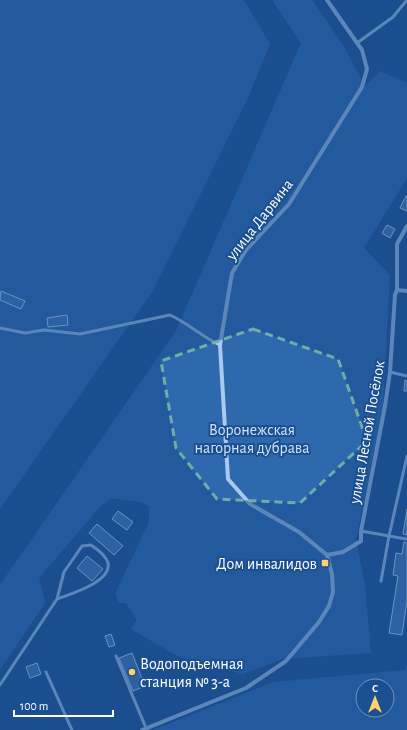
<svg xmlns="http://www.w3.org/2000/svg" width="407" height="730" font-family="'Alegreya Sans',sans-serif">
  <rect width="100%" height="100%" fill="#1b4f8f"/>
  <!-- green -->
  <path fill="#2e69ad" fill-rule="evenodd" d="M0 0H244L270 44 247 100 152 292 0 509Z
    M272 0H312L343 45 365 86 380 71 407 83V178L364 248 390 275 383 407 356 539 365 586 371 653 282 659 243 674 179 657 131 629 137 620 126 603H118L116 592 149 522V506L140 502 111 498 100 507 39 578 45 603 0 670V585L176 331 301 43Z
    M407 665V730H153L274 682 405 670ZM363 686H387V710H363Z"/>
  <!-- building -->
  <path fill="#4478b7" stroke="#cfe3fa" d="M406 196H407V211L400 208Z
    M387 225 395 229 390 238 382 233Z
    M1 291 25 301 21 309 0 300Z
    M67 315 68 325 48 327 47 318Z
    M405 380 407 381V391H404Z
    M407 509V535L403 534Z
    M118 511 133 522 127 530 112 519Z
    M97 524 123 546 114 555 89 533Z
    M404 542 407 543V600L402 635 389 633 398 576 393 575 396 553 402 554Z
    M87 556 103 569 92 581 77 568Z
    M111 634 115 645 109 647 105 636Z
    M132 653 145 686 133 691 119 658Z
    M37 663 41 674 30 678 26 667Z"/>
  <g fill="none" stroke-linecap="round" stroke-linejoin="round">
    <!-- lane -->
    <path stroke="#a9c9ee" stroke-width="3" d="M357 43 393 17 407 0
      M0 328 25 333 44 330 80 334 170 315C188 323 202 337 220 345
      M390 372 407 376
      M361 531 406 539
      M381 581 389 536 407 456
      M116 656 146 728
      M46 672 72 730
      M0 685 57 599 64 572 82 546 91 545C97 549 106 555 108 563 112 582 70 594 57 599"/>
    <!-- street -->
    <path stroke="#a9c9ee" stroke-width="4" d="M397 290V244L407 226
      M327 555 343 552 361 541V531L385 406 390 372 395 295 397 290 407 291
      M142 730 246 688 286 661 319 622 329 606 333 592 332 574 327 555 299 532 250 504 228 479 220 345 232 273 246 250 289 204 362 87 367 69 362 50 327 0"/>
  </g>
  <!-- marked area -->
  <path d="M0 0H407V730H0ZM253 329 338 359 367 441 300 503 217 499 176 448 161 361Z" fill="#1b4f8f" fill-opacity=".55" fill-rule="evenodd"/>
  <path fill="none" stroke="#6fada8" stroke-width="3" stroke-dasharray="8 5" stroke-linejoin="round" d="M253 329 338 359 367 441 300 503 217 499 176 448 161 361Z"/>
  <!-- markers -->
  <g fill="#ffd166" stroke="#1b4f8f" stroke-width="1.5">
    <rect x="321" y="559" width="8" height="8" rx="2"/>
    <circle cx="132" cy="672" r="4"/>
  </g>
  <g text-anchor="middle" stroke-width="4" stroke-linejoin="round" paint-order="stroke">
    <!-- street labels -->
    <g font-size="16" fill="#fff" stroke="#1b4f8f">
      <text transform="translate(259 219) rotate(-52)" y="6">улица Дарвина</text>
      <text transform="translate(366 432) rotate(-80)" y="6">улица Лесной Посёлок</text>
    </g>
    <!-- park labels -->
    <g font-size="16" fill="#cfe3fa" stroke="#1b4f8f">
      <text x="252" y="435">Воронежская<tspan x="252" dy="18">нагорная дубрава</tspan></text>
    </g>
    <!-- poi labels -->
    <g font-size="16" fill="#fff" stroke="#1b4f8f" text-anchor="end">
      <text x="317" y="569">Дом инвалидов</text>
      <text x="140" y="669" text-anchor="start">Водоподъемная<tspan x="140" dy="18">станция № 3-а</tspan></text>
    </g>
  </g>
  <!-- north arrow -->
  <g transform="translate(375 698)"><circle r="19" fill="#1b4f8f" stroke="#7695bc"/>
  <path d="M0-3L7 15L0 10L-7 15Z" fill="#ffd166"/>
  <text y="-6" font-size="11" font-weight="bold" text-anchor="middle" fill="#ffffff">С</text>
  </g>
  <!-- scale -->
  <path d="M14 710v6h99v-6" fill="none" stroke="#ffffff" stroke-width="2"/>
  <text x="20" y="710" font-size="12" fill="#ffffff" stroke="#1b4f8f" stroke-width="3" paint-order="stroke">100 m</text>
</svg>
